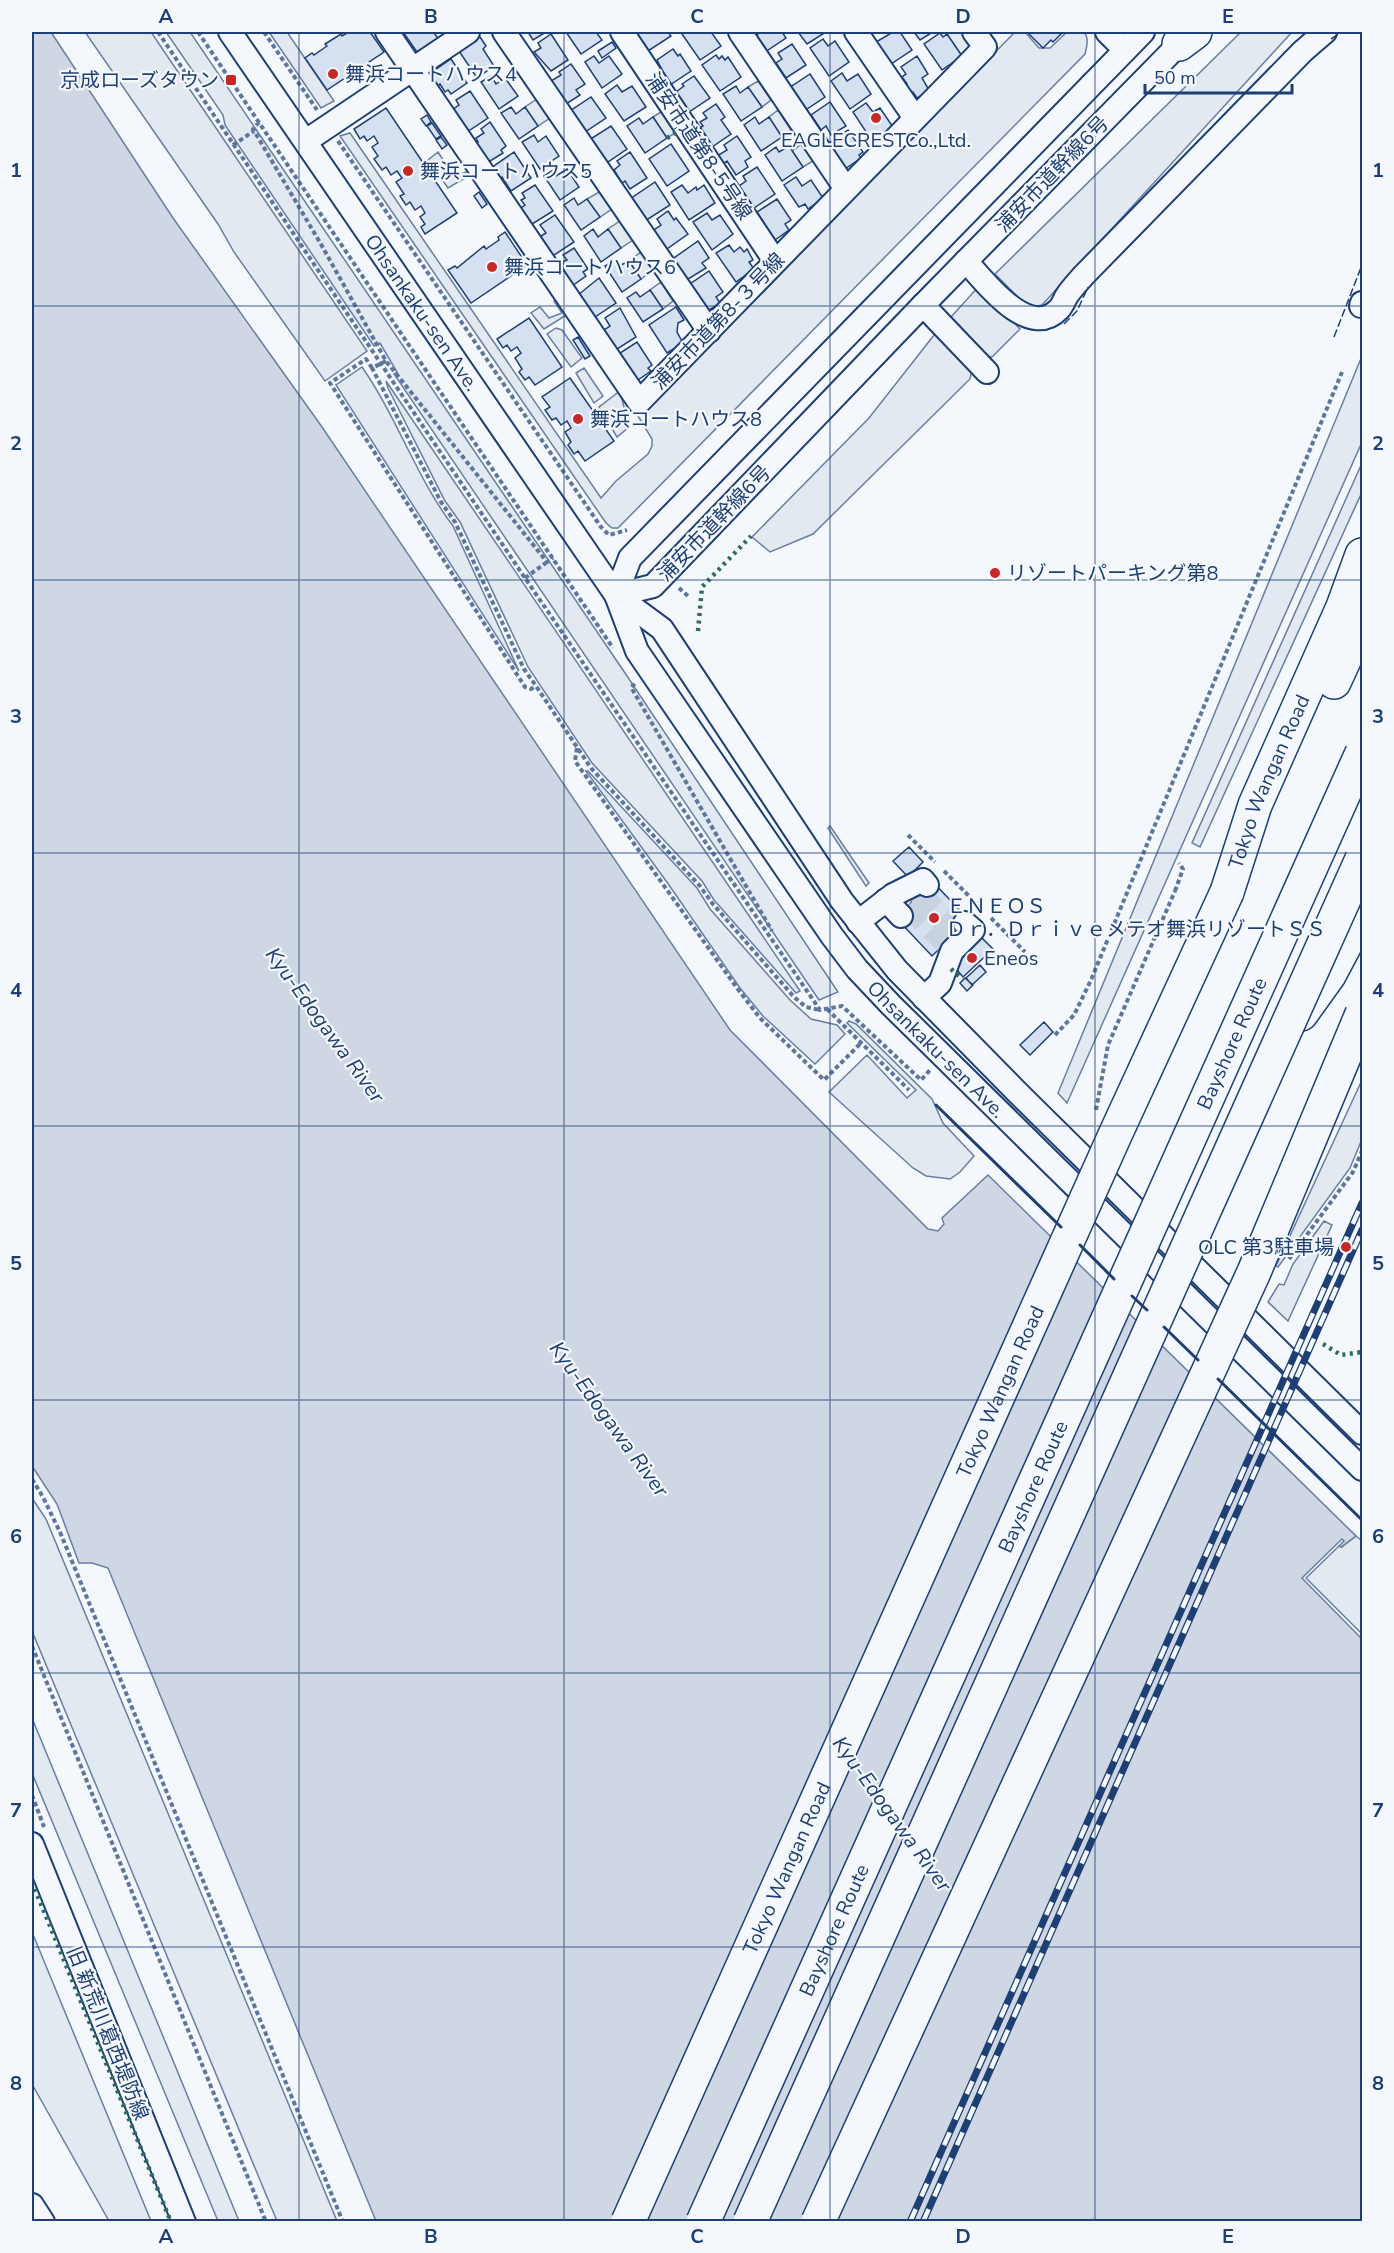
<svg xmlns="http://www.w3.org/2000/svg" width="1394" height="2253" font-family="'Nunito Sans','Noto Sans JP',sans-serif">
  <rect width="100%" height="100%" fill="#f4f7fb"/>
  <!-- green -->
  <path fill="#e3e9f0" stroke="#687fa3" stroke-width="1.5" d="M85 32H151L367 351 325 381 234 252 218 224Z
    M166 32H190L625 673 838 992 819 1000 394 374 397 372 380 343 374 346 237 143 225 125 223 115Z
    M269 32H287L334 101 321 108Z
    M951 32H961L969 43 968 50 962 56 947 34Z
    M1015 32H1025L1039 48H1050L1067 32H1084C1089 38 1087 46 1085 54L618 528H612L606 523 340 136 350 133 601 498 616 481 648 454 652 446V439L638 416Z
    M1241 32H1292L1042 305 1033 307 1022 301 995 274Z
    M758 81 771 100 762 107 748 87Z
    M537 99 550 118 538 126 525 107Z
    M664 110 677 132 667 138 653 117Z
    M778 110 791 130 782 137 769 117Z
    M802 144 813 161 803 167 792 151Z
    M438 152 454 177 471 170 472 174 448 188 428 160Z
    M601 191 612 209 600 217 587 199Z
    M620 221 633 240 621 248 608 229Z
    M641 252 653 270 641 279 629 261Z
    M661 282 673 301 663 309 650 290Z
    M979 286 1020 329 992 357 984 356 951 317Z
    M557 299 568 314 544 329 531 313 540 307 549 318 562 313 554 301Z
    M556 328 562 330 582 358 571 367 547 334Z
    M938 330 972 369 970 379 813 534 770 552 752 537 869 418Z
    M1362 356V442L1067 1103 1058 1093Z
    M362 367C397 417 416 477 453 526L519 671 336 385Z
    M584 368 603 396 594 403 576 373Z
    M386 381 800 991 796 993 714 900 702 881 592 763 528 667 460 522 445 501 388 388Z
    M620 391 629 427 617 437 599 407Z
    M1362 463V492L1200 847 1192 843Z
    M586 771H588L697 888 710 909 790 1000 811 1019 837 1025 845 1034 815 1064 763 1016 740 988 669 885Z
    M830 826 869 883 866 886 828 828Z
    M849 1021 856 1024 932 1099 943 1123 974 1156 960 1172 950 1179 926 1176 913 1168 829 1092 867 1055 907 1098 916 1090 847 1023Z
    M1362 1080V1139L1350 1168 1278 1267 1276 1266Z
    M1324 1221 1332 1225 1288 1321 1268 1302 1279 1284 1284 1285 1293 1264Z
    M32 1498 46 1519 337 2221H277L32 1631Z
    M1356 1536 1362 1541V1634L1306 1578 1339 1546 1342 1547Z
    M32 1718 239 2221H218L32 1773Z
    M32 1932 151 2221H109L32 2084Z"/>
  <!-- water -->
  <path fill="#cfd7e4" stroke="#687fa3" stroke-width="1.5" d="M32 32H51L173 218 322 427 730 1030 928 1229 938 1231 944 1224 942 1218 988 1175 1356 1536 1341 1547 1339 1546 1344 1541 1342 1539 1302 1578 1362 1639V2221H376L108 1568 92 1563H79L57 1504 32 1466Z"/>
  <!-- building -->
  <path fill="#d5e0f0" stroke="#1d3f73" stroke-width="1.5" d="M349 32H370L384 52 327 90 305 58 312 53 314 55 327 46 325 44 341 34 342 36Z
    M403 32H433L438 38 417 52Z
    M528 32H546L533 40Z
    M566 32H596L602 40 581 54Z
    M634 32H668L671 36 648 51Z
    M686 32H711L721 46 700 60 682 34Z
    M756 32H782L786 38 765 52 754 37 758 34Z
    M798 32H826L807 44Z
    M893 32H900L912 50 891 64 876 42Z
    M914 32H933L920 40Z
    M1027 32H1063L1053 42 1051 40 1043 48Z
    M940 33 943 37 947 34 962 56 942 70 924 44Z
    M551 34 568 60 551 71 534 52 541 48 538 43Z
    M480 37 486 46 483 49 494 66 477 78 459 51Z
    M823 39 828 46 835 41 849 62 829 76 810 48Z
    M612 42 616 48 602 58 598 51Z
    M792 44 806 65 786 78 776 63 782 59 778 53Z
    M673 49 678 56 680 54 691 71 670 85 657 60Z
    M716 55 719 59 722 56 725 60 728 57 741 77 720 91 702 65Z
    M594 56 599 63 609 56 622 74 602 88 585 62Z
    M917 56 928 74 922 78 929 90 917 98 913 92 910 94 905 86 907 84 902 77 906 74 901 67Z
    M451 59 467 83 451 94 448 90 445 92 440 84 438 86 429 74Z
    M571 64 585 84 576 90 580 95 566 104 551 81 561 75 559 72Z
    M842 73 847 81 858 74 871 94 850 109 831 81Z
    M810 74 825 97 804 111 789 88Z
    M491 76 496 84 505 78 518 96 499 109 481 82Z
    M694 76 710 98 689 112 676 92 684 86 682 84Z
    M617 85 622 92 632 86 646 107 624 121 605 94Z
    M736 86 740 93 748 87 762 107 741 121 723 94Z
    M470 91 488 118 467 132 452 110 459 105 456 100Z
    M591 97 606 118 585 132 570 111Z
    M830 102 846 126 831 135 826 126 821 130 811 115Z
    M866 103 873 112 880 108 893 127 872 141 853 112Z
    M716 104 725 117 721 120 731 134 712 147 699 128 703 126 700 122 707 118 703 113Z
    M511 107 516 114 525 107 538 126 519 139 501 113Z
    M386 108 457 213 425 234 421 227 425 224 420 217 425 213 421 206 415 210 410 202 406 205 400 196 404 194 396 182 402 178 397 171 391 175 386 167 382 170 374 159 378 156 372 147 378 143 374 136 367 141 364 136 360 139 354 129Z
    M427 115 431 122 426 126 421 119Z
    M653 117 667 138 645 153 627 126 639 118 643 124Z
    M755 117 759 124 769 117 782 137 761 151 744 125Z
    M490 122 506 146 501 150 503 153 487 163 474 144 478 142 476 138 484 133 481 129Z
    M432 123 441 136 436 139 427 126Z
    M611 126 627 149 605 164 589 140Z
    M848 130 863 152 859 155 861 158 845 169 828 144Z
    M534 135 538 142 546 136 559 156 540 169 522 142Z
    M737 136 751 157 745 161 748 167 736 175 727 161 723 164 717 156 727 150 724 145Z
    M441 137 447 145 442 149 436 140Z
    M671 144 689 171 667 186 649 159Z
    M789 146 803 167 782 181 765 155 776 147 779 152Z
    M514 152 531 178 511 191 502 177 499 179 491 168Z
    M630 152 647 178 630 189 625 181 622 183 614 170 620 165 617 161Z
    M757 167 775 194 754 208 739 186 746 181 743 176Z
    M567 169 579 187 560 200 544 176 553 170 556 176Z
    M796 177 802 186 811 180 823 198 808 209 805 204 799 207 784 185Z
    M655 182 670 205 645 221 630 199Z
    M535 185 553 211 529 226 518 210 525 205 521 200 525 198 522 193Z
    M682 185 688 193 696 187 697 190 704 185 715 203 689 220 671 192Z
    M479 192 487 204 482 208 474 196Z
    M574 198 578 205 587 199 600 217 581 230 564 205Z
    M777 199 791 220 785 224 789 230 775 240 757 212Z
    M668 211 674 220 676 218 688 234 664 251 651 232 661 225 657 219Z
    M707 213 712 220 720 215 733 234 712 250 693 222Z
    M555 215 574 242 551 257 538 238 546 233 540 225Z
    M593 229 598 237 608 229 621 248 601 262 584 236Z
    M505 232 527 265 471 303 448 270 455 266 457 268 484 246 486 249 499 240 498 237Z
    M698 241 709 258 702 263 706 268 685 281 671 260Z
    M729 245 734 252 740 247 744 252 747 249 753 260 749 262 754 269 736 282 716 253Z
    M574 248 588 269 583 272 586 276 572 286 561 269 565 266 562 262 567 260 563 255Z
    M617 259 621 265 629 261 641 279 622 292 605 266Z
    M709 271 723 292 716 297 720 303 706 312 687 286Z
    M599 278 616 303 595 317 578 295Z
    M650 290 663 309 643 322 627 298 636 292 640 297Z
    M676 307 684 320 678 323 677 332 683 343 667 353 649 325Z
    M620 308 636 337 614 351 601 332 610 326 605 318Z
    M529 318 562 367 535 385 529 377 525 380 519 372 522 369 515 358 521 353 517 347 511 351 507 345 503 348 497 339Z
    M578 337 590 356 585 359 573 340Z
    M637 342 652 365 648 368 651 371 635 382 617 355Z
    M570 378 614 441 585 461 578 451 574 454 568 445 571 442 565 432 571 428 567 421 561 425 556 418 552 420 545 410 550 407 542 397Z
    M909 847 923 862 908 877 893 861Z
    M932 881 969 920 932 956 898 920 917 895Z
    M980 936 993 949 963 977 957 970 962 954Z
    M980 965 986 972 972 985 966 978Z
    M965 978 973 985 967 991 960 983Z
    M1044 1022 1053 1032 1030 1055 1020 1045Z"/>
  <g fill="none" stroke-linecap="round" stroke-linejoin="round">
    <!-- minor-tunnel -->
    <path stroke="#c9d2e0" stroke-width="22" stroke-dasharray="22 11" stroke-linecap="butt" d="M919 893 957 932
      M908 906 945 943"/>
    <defs>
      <g id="minor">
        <path id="s1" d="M230 32 616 595 637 651 832 936 857 969 891 1005 1362 1469"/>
        <path d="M387 32 639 402 985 47 974 32"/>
        <path d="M504 32 709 331"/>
        <path d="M622 32 775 261"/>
        <path d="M740 32 846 189"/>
        <path d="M856 32 915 118"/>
        <path d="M1107 32 1125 50"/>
        <path d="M306 141 468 32"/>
        <path d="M966 261C985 282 1029 341 1059 309 1062 306 1064 301 1066 297 1071 289 1078 282 1084 275L1303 51 1325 32"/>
        <path d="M923 305 987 372"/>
        <path d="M1361 306 1362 303"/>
        <path d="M616 595 662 629 842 901 897 970 1018 1093 1362 1433"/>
        <path d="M616 595 653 586 923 305 1189 34"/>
        <path d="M616 595 630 558 1143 32"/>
        <path d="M886 900 901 916"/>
        <path d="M858 922 893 895 923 880 927 885"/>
        <path d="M924 998 940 983 952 951 973 930 965 923"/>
        <path d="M32 1844 184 2222"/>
        <path d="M32 2205 43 2222"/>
      </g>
      <g id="highway">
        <path d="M1179 44 1195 32"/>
        <path d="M1334 682 1362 621"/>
        <path id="s2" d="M1227 892 1255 805 1343 607 1362 555"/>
        <path d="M1301 1014 1329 975 1362 913"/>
      </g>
    </defs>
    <!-- minor casing -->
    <use href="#minor" stroke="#1d3f73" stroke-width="26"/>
    <!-- highway casing -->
    <use href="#highway" stroke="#1d3f73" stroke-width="36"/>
    <!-- path -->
    <path stroke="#5e769c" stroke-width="4" stroke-dasharray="4.5 3" stroke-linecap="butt" d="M158 32 525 578 820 1010 842 1006 921 1080 930 1070
      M198 32 613 648
      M264 32 317 110
      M259 122 253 129 322 246 386 361 547 562 553 558
      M338 141 601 527 609 535 627 530
      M233 145 254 131
      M386 361 372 368 441 502 455 522 524 669 536 686 591 768 700 886 712 903 794 997 806 1007 820 1010
      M372 368 366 359 330 383 525 687 531 689 536 686
      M525 578 547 562
      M679 588 690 598
      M635 684 631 687 772 931
      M577 748 575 761 737 988 760 1018 824 1080 861 1043
      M908 835 935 862
      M944 871 979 906
      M1175 891 1183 869 1179 863
      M991 918 1025 952
      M827 1009 909 1090
      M1055 1035 1074 1015 1091 980 1342 372
      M32 1479 43 1497 60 1532 343 2222
      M32 1646 266 2222
      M32 1795 44 1827"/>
    <!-- minor -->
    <use href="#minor" stroke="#f4f7fb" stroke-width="22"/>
    <!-- highway -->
    <use href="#highway" stroke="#f4f7fb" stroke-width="33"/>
    <defs>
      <path id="rail" d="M910 2222 1362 1203
        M923 2222 1362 1230"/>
    </defs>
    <!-- rail casing -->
    <use href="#rail" stroke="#1d3f73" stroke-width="7"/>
    <!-- rail -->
    <use href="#rail" stroke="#f4f7fb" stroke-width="4.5" stroke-dasharray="14" stroke-linecap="butt"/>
    <defs>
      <g id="highway-bridge">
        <path id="s3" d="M628 2222 1115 1135 1227 892"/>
        <path id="s4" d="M703 2222 1362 753"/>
        <path d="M750 2222 1362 859"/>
        <path d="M818 2222 1254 1272 1362 1014"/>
      </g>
    </defs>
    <!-- highway-bridge casing -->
    <use href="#highway-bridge" stroke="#1d3f73" stroke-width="36" stroke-linecap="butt"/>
    <!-- path-bridge -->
    <path stroke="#5e769c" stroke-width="4" stroke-dasharray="4.5 3" stroke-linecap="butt" d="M1096 1110 1108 1045 1175 891
      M1289 1259 1353 1172 1362 1151"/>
    <!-- highway-bridge -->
    <use href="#highway-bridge" stroke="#f4f7fb" stroke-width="33"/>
    <!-- hedge -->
    <path stroke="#2c6c60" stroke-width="4.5" stroke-dasharray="3 4.5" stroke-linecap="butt" d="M667 138 677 132 675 128
      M698 631 702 587 751 536
      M951 969 961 978
      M1323 1344 1341 1355 1362 1352
      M32 1882 171 2222"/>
    <!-- fence -->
    <path stroke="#1d3f73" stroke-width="1.5" stroke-dasharray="8 3" stroke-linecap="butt" d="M1331 39 1342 32
      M1064 324 1077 311 1088 287
      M1334 337 1362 265"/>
    <!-- wall -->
    <path stroke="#1d3f73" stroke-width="3" d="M936 1105 1061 1227
      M1080 1245 1114 1279
      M1132 1296 1147 1310
      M1164 1327 1198 1360
      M1218 1379 1362 1520"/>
  </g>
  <!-- grid -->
  <path fill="none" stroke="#1d3f73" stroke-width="1.5" stroke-opacity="0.55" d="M299 32V2222M564 32V2222M830 32V2222M1095 32V2222M32 306H1362M32 580H1362M32 853H1362M32 1126H1362M32 1400H1362M32 1673H1362M32 1947H1362"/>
  <!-- markers -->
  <g fill="#c62828" stroke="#f4f7fb" stroke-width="2">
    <circle cx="333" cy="74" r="6"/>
    <rect x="225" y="74" width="12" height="12" rx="3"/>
    <circle cx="876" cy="118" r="6"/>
    <circle cx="408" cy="171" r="6"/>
    <circle cx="492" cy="267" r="6"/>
    <circle cx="578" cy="419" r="6"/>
    <circle cx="995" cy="573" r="6"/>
    <circle cx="934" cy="918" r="6"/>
    <circle cx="972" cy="958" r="6"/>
    <circle cx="1346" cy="1247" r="6"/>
  </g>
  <g text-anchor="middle" stroke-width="4.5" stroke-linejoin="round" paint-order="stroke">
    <!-- poi labels -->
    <g font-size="20" fill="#1d3f73" stroke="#f4f7fb" text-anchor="start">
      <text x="345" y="81">舞浜コートハウス4</text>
      <text x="219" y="87" text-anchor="end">京成ローズタウン</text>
      <text x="876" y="147" text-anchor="middle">EAGLECRESTCo.,Ltd.</text>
      <text x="420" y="178">舞浜コートハウス5</text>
      <text x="504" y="274">舞浜コートハウス6</text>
      <text x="590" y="426">舞浜コートハウス8</text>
      <text x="1007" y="580">リゾートパーキング第8</text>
      <text x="946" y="913">ＥＮＥＯＳ<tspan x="946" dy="23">Ｄｒ．Ｄｒｉｖｅメテオ舞浜リゾートＳＳ</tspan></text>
      <text x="984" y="965">Eneos</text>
      <text x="1334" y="1254" text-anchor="end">OLC 第3駐車場</text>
    </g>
    <!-- street labels -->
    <g font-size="20" fill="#1d3f73" stroke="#f4f7fb">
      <text transform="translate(699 146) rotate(56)" y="7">浦安市道第8-5号線</text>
      <text transform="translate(1052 174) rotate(-46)" y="7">浦安市道幹線6号</text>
      <text dy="7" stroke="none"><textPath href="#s1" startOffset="340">Ohsankaku-sen Ave.</textPath></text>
      <text transform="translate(718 321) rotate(-46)" y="7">浦安市道第8-３号線</text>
      <text transform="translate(714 523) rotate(-46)" y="7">浦安市道幹線6号</text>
      <text dy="7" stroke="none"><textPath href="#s2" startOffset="118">Tokyo Wangan Road</textPath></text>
      <text dy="7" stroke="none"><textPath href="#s4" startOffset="1292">Bayshore Route</textPath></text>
      <text dy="7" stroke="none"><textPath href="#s1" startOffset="1242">Ohsankaku-sen Ave.</textPath></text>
      <text dy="7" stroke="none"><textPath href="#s3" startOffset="910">Tokyo Wangan Road</textPath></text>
      <text dy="7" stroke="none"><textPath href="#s4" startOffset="806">Bayshore Route</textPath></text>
      <text dy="7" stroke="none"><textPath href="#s3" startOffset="388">Tokyo Wangan Road</textPath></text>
      <text dy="7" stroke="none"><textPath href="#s4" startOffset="320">Bayshore Route</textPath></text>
      <text transform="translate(108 2033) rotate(68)" y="7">旧 新荒川葛西堤防線</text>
    </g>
    <!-- water labels -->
    <g font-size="21" font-style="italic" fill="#1d3f73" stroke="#f4f7fb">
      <text transform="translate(325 1025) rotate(54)" y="7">Kyu-Edogawa River</text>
      <text transform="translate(609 1419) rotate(54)" y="7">Kyu-Edogawa River</text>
      <text transform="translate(892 1814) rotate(54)" y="7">Kyu-Edogawa River</text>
    </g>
  </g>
  <!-- border -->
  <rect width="1394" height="2253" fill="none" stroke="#f4f7fb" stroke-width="66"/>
  <!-- scale -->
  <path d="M1145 84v9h147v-9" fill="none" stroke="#1d3f73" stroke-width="3"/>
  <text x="1154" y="84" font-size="18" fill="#1d3f73" stroke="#f4f7fb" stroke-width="4.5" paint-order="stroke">50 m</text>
  <rect x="33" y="33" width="1328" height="2187" fill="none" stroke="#1d3f73" stroke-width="2"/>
  <g font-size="20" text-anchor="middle" font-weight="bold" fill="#1d3f73">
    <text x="166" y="23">A</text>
    <text x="431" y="23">B</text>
    <text x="697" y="23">C</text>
    <text x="963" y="23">D</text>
    <text x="1228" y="23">E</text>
    <text x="16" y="177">1</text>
    <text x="1378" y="177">1</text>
    <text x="16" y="450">2</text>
    <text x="1378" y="450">2</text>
    <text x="16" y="723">3</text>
    <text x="1378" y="723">3</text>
    <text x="16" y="997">4</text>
    <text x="1378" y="997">4</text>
    <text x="16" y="1270">5</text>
    <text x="1378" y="1270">5</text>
    <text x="16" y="1543">6</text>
    <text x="1378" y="1543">6</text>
    <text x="16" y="1817">7</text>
    <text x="1378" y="1817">7</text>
    <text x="16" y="2090">8</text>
    <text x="1378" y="2090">8</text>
    <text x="166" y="2243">A</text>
    <text x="431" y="2243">B</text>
    <text x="697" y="2243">C</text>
    <text x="963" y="2243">D</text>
    <text x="1228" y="2243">E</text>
  </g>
</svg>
